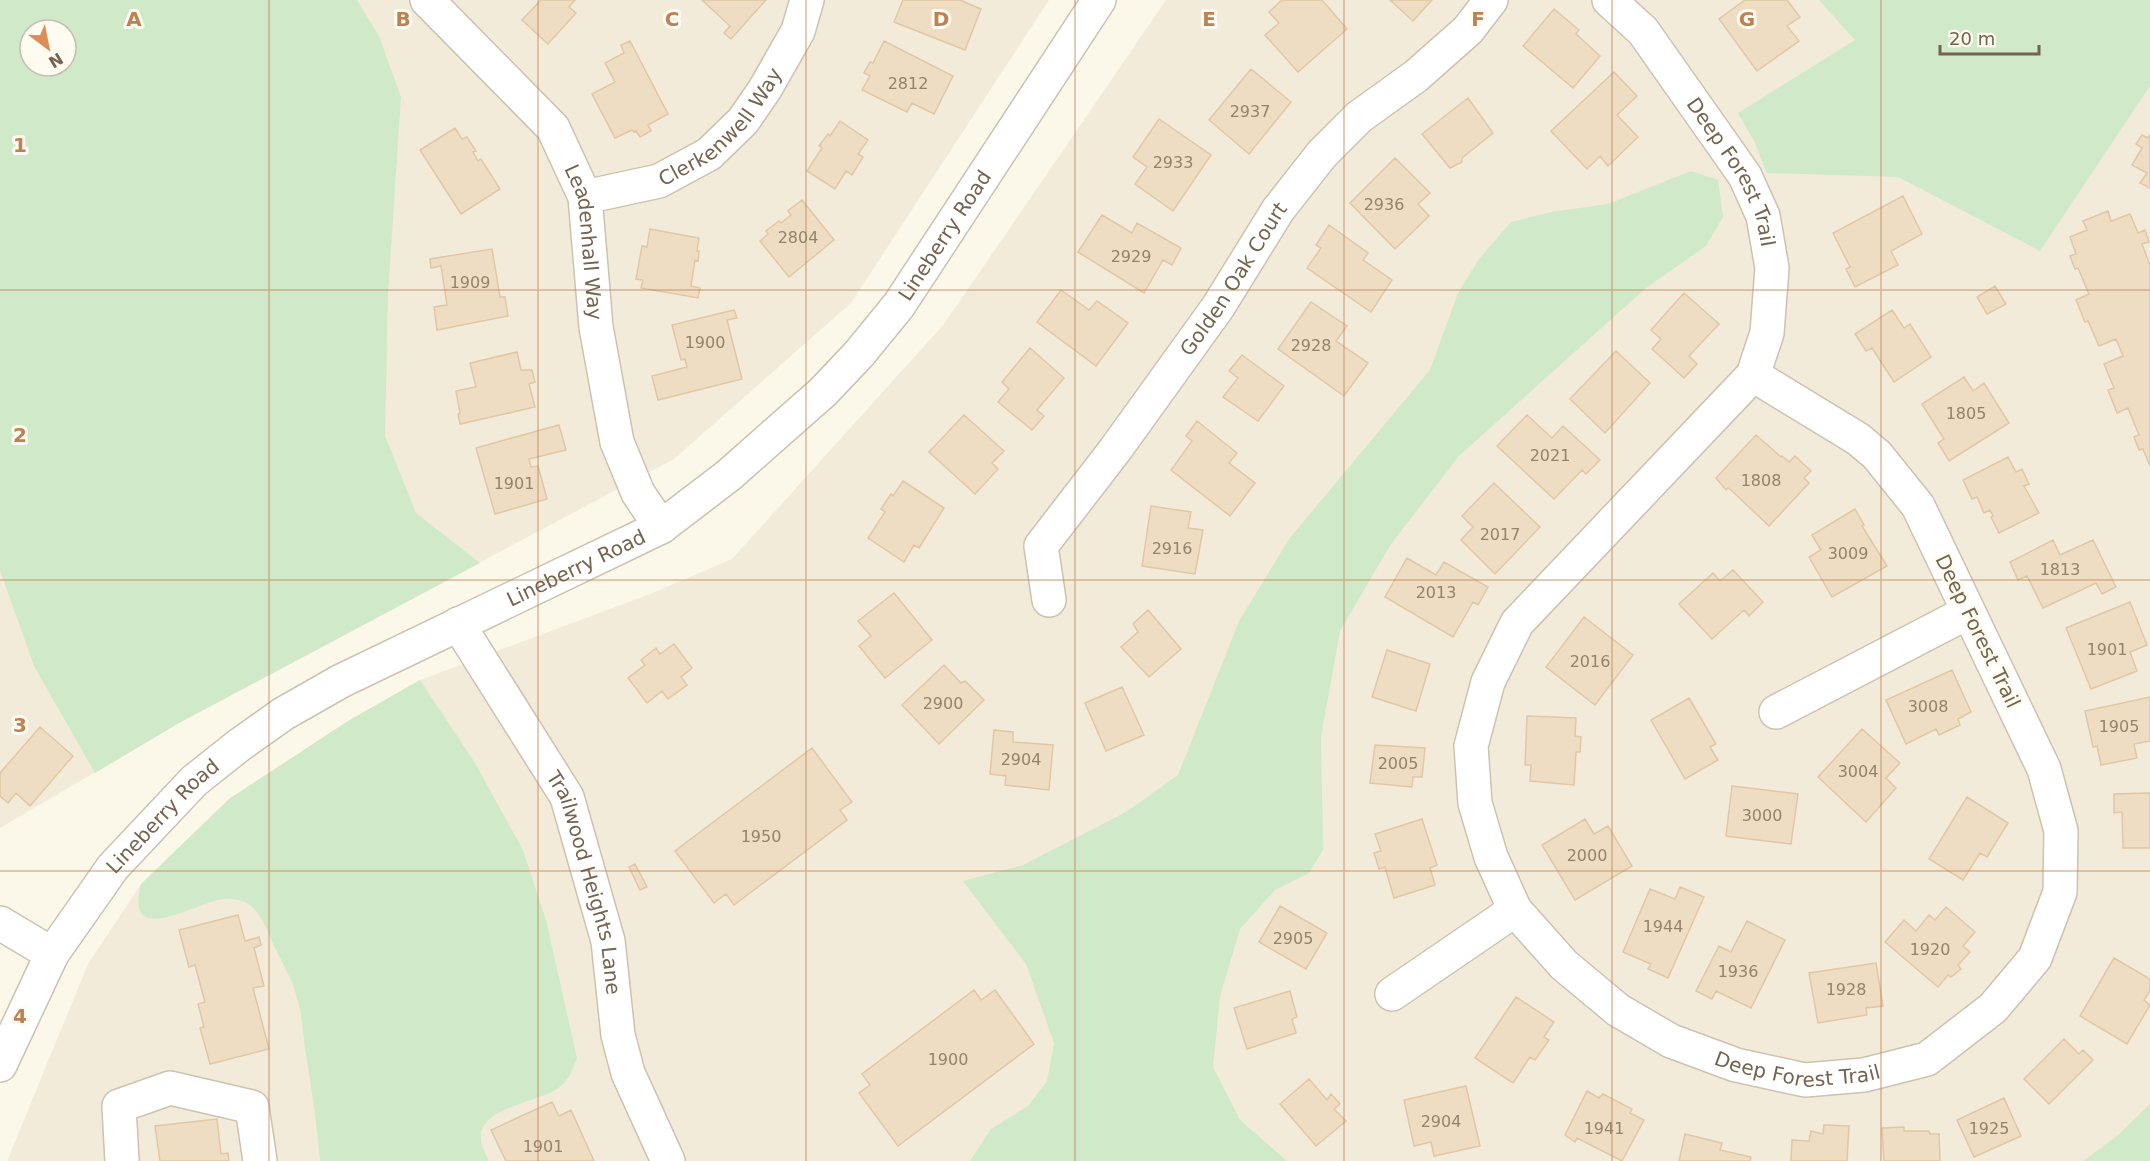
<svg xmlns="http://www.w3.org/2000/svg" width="2150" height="1161" font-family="'DejaVu Sans',sans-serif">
  <rect width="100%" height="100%" fill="#fbf8ea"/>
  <!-- residential -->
  <path fill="#f3ebd9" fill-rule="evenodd" d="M0 0H1049L851 303 674 459 179 723 0 828ZM30 30H66V66H30Z
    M1166 0H2150V1138L2125 1161H7L88 964 141 884 229 799 348 721 420 680 650 594 732 559 944 324Z"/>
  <!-- green -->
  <path fill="#d0e9c9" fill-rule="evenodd" d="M0 0H357L379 36 401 97 388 294 385 436 416 513 480 563 179 723 95 773 34 666 0 570ZM30 30H66V66H30Z
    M1819 0H2150V86L2040 251 1898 177 1767 173 1754 141 1738 113 1855 40Z
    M1691 171 1718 180 1723 217 1706 246 1646 288 1459 456 1391 544 1340 631 1321 737 1323 850 1309 873 1275 890 1240 929 1220 997 1213 1067 1240 1120 1287 1161H970L991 1129 1028 1106 1047 1081 1054 1043 1026 964 963 881 1023 865 1126 812 1178 775 1239 621 1289 539 1430 370 1458 293 1479 259 1511 222 1551 212 1608 204Z
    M420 680 475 763 523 850 546 920 577 1058C573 1069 570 1078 561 1086 542 1103 478 1106 481 1139 481 1146 486 1154 489 1161H320C317 1123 311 1086 305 1048 303 1031 302 1014 297 998 293 980 281 961 273 944 267 930 262 915 250 905 243 900 232 898 224 899 195 902 124 950 141 884L229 799 348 721Z
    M2150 1104V1161H2083L2118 1135Z"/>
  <!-- building -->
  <path fill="#efddc3" stroke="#e1c7a4" stroke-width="1.5" d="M541 0H575L569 7 576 13 548 44 522 20Z
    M702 0H766L731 39 724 33 730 26Z
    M903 0H960L981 9 965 50 894 22Z
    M1282 0H1322L1347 29 1298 72 1265 35 1279 23 1269 12Z
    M1390 0H1432L1413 21Z
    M1745 0H1787L1800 17 1787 26 1799 41 1757 71 1719 19Z
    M1554 9 1579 30 1576 34 1600 56 1573 88 1523 46Z
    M630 41 668 114 648 125 651 131 640 137 636 131 634 132 632 130 615 138 592 94 615 82 605 63 624 53 621 45Z
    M884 41 953 76 934 114 912 103 907 112 862 90 870 76 864 73 870 62 873 63Z
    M1251 69 1291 102 1249 154 1209 120Z
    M1614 72 1637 96 1617 115 1638 137 1608 166 1600 156 1587 169 1551 131Z
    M1468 98 1493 133 1462 158V162L1450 168 1422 134Z
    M1159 119 1211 155 1173 211 1135 184 1147 167 1133 157Z
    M840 121 868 140 858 154 863 157 852 175 846 171 835 189 807 171 822 148 819 146 828 134 830 136Z
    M455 128 462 139 467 137 476 151 473 152 478 161 481 159 500 189 461 214 420 150Z
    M2142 135 2148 138 2150 135V188L2140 183 2147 173 2132 165 2142 148 2136 144Z
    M1395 158 1430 193 1418 204 1429 216 1395 249 1350 203Z
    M1903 196 1922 234 1891 251 1898 265 1855 287 1846 269 1850 267 1833 233Z
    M802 200 834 240 789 277 760 241 768 234 766 231 779 221 781 223 791 215 788 211Z
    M2108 211 2111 221 2130 214 2138 233 2145 230 2149 242 2142 244 2150 265V466L2143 449 2139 450 2134 437 2139 435 2128 408 2117 413 2108 390 2114 388 2104 364 2123 356 2116 339 2099 346 2088 321 2085 322 2076 300 2089 294 2078 268 2075 269 2070 256 2076 254 2070 237 2087 230 2083 221Z
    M1102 215 1132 233 1137 223 1181 248 1172 265 1163 260 1144 293 1078 252Z
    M1329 225 1368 253 1363 260 1392 280 1371 312 1307 268 1321 248 1316 245Z
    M650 229 699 238 697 251H699L698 261 695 260 691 286 700 288 698 298 641 288 643 280 636 279 642 246 647 247Z
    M492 249 500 297H505L508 316 437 330 434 307 447 305 441 266 431 268 430 259Z
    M1995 286 2006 304 1987 314 1977 297Z
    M1061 290 1089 310 1097 301 1128 323 1096 366 1037 322Z
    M1684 293 1719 324 1689 356 1697 364 1684 378 1652 349 1661 339 1651 330Z
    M1311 302 1347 326 1336 341 1368 363 1344 396 1278 349Z
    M734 310 737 318 727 320 742 379 658 400 652 376 687 367 685 359 681 360 672 325Z
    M1892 310 1904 328 1910 324 1931 357 1894 382 1872 348 1866 351 1855 334Z
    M1030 348 1064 378 1037 410 1044 416 1032 430 998 402 1009 389 1002 382Z
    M1616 351 1650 383 1605 433 1570 399Z
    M517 352 521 370H532L535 382 529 384 535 407 460 424 458 414 460 413 456 391 476 387 470 363Z
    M1242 355 1284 386 1258 421 1223 397 1238 378 1229 371Z
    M1964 377 1973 391 1984 383 2009 423 1949 461 1938 443 1944 439 1922 404Z
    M964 415 1004 451 992 463 998 469 975 494 929 452Z
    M1527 415 1552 438 1563 426 1600 460 1586 474 1582 470 1554 499 1497 446Z
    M1197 421 1237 453 1229 463 1255 483 1230 516 1171 470 1192 441 1186 436Z
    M559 425 566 450 529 459 531 467 538 466 547 499 495 514 476 448Z
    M1756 435 1781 457 1782 456 1789 462 1795 456 1811 471 1804 478 1809 483 1769 526 1731 490 1728 488 1726 490 1716 478Z
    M2008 457 2016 472 2022 469 2029 484 2024 486 2039 513 1999 533 1991 517 1993 516 1990 510 1984 513 1977 497 1972 499 1963 480Z
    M903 481 944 508 919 548 914 545 904 562 868 538 885 512 881 509 891 494 893 496Z
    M1494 483 1540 527 1495 574 1461 540 1473 527 1462 516Z
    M1151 506 1191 512 1188 528 1203 530 1195 574 1142 566Z
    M1855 509 1864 525 1862 526 1887 566 1832 597 1809 557 1821 550 1812 535Z
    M2053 540 2060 555 2093 540 2116 587 2102 594 2096 583 2043 608 2027 576 2018 580 2010 562Z
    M1407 558 1436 575 1444 562 1488 587 1478 605 1473 602 1453 637 1385 597Z
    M1733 570 1763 602 1749 616 1744 610 1712 639 1679 604 1713 573 1720 581Z
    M894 593 932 640 885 678 859 646 871 636 858 621Z
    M2130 602 2147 645 2130 652 2137 671 2091 689 2066 628Z
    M1148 610 1181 649 1149 677 1121 647 1138 632 1133 624Z
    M1584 617 1633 655 1595 705 1546 667Z
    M674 644 692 668 681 677 687 685 668 699 662 691 647 703 628 678 645 665 641 660 656 648 660 654Z
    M1387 650 1430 664 1416 711 1372 697Z
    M944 665 961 683 965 681 984 700 939 744 902 705Z
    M1952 670 1971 712 1958 719 1960 725 1939 735 1936 729 1906 744 1886 700Z
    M1122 687 1144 735 1106 751 1085 703Z
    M2150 697V741L2134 744 2137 758 2101 765 2097 746 2093 747 2085 711Z
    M1689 698 1716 744 1710 747 1718 760 1685 779 1651 720Z
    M1527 716 1576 718 1575 736 1581 737 1580 752H1576L1574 785 1530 781 1531 765H1525Z
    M40 727 73 756 30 806 16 793 8 803 0 796V773Z
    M1862 729 1900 763 1886 778 1896 788 1866 822 1818 777Z
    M994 730 1013 732V742L1053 745 1049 790 1005 785 1006 776 990 774Z
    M1375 745 1425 748 1422 777H1413L1412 787 1370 783Z
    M812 748 852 802 840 810 847 820 734 905 726 894 714 903 675 851Z
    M1732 786 1798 794 1791 844 1726 836Z
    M2150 793V848H2123L2122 812 2114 813V794Z
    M1967 797 2008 823 1987 857 1980 853 1963 880 1929 859Z
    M1422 819 1437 865 1430 868 1435 885 1394 898 1385 867 1379 869 1374 853 1381 851 1375 834Z
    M1585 819 1594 834 1608 826 1632 866 1575 900 1542 845Z
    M635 864 647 887 640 890 629 867Z
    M1680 887 1704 897 1668 978 1648 969 1651 964 1623 952 1650 889 1675 899Z
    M1280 906 1327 933 1306 969 1259 942Z
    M1946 907 1975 932 1963 946 1970 952 1958 965 1961 969 1951 977 1948 975 1938 987 1885 942 1904 920 1916 931 1929 915 1935 920Z
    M238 915 245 941 259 937 261 945 254 948 264 986 253 988 269 1049 210 1064 200 1028 204 1027 198 1004 205 1002 195 965 189 967 179 930Z
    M1747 921 1785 940 1751 1008 1716 991 1712 999 1696 991 1719 946 1731 952Z
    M2114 958 2150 979V991L2144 1000 2150 1005 2127 1044 2080 1016Z
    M1876 963 1883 1006 1866 1008 1867 1015 1818 1023 1809 973Z
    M974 990 981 1000 995 990 1034 1044 898 1146 859 1093 870 1085 862 1074Z
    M1290 991 1297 1017 1292 1019 1296 1033 1247 1049 1234 1008Z
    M1516 997 1554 1022 1544 1037 1549 1040 1535 1060 1530 1057 1513 1083 1475 1058Z
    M2064 1039 2079 1054 2083 1050 2093 1060 2049 1104 2024 1079Z
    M1309 1079 1327 1100 1331 1094 1340 1104 1334 1109 1346 1121 1316 1146 1280 1104Z
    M1466 1086 1480 1146 1434 1156 1431 1142 1414 1146 1404 1100Z
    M1587 1091 1599 1098 1603 1094 1632 1109 1630 1113 1644 1120 1622 1161 1577 1138 1575 1142 1565 1135Z
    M2004 1098 2021 1136 1974 1157 1957 1120Z
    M552 1102 559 1116 571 1110 594 1161H506L491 1130Z
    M217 1119 221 1154 228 1153 229 1161H160L155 1126Z
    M1824 1125 1849 1126 1847 1161H1791L1792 1140 1809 1141 1811 1131 1823 1134Z
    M1904 1127V1131H1929L1930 1134H1939L1940 1161H1884L1882 1128Z
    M1685 1134 1722 1143 1720 1150 1751 1157 1750 1161H1679Z"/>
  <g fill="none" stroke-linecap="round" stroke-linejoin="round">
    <defs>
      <g id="minor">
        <path id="s1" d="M427 0 553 128 585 197 596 327 617 442 638 493 661 527"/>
        <path id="s2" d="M1609 0 1643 31 1745 176 1763 216 1772 268 1767 333 1753 375 1517 623 1488 682 1471 746 1475 803 1491 857 1515 910 1564 965 1618 1010 1671 1041 1736 1065 1805 1080 1864 1075 1927 1059 1993 1008 2035 958 2060 892 2061 831 2044 769 1918 506 1877 455 1858 439 1753 375"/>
        <path id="s3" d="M585 197 659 181 709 154 743 121 765 89 798 31 807 0"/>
        <path id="s4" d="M1049 600 1041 546 1115 450 1218 307 1278 210 1322 154 1359 117 1416 76 1468 30 1491 0"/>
        <path id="s5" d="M458 624 567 797 608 941 618 1035 628 1073 668 1161"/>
        <path d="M1776 712 1968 612"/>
        <path d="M0 923 52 954"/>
        <path d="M1392 994 1515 910"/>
        <path d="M122 1161 119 1106 170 1088 252 1107 260 1161"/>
      </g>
      <g id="tertiary">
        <path id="s6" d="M0 1065 52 954 113 867 194 781 238 746 283 714 341 681 661 527 729 475 823 392 859 354 899 305 1099 0"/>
      </g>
    </defs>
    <!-- minor casing -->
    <use href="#minor" stroke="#cdc2b0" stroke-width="36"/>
    <!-- tertiary casing -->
    <use href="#tertiary" stroke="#cdc2b0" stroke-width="36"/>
    <!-- minor -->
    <use href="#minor" stroke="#fff" stroke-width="33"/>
    <!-- tertiary -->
    <use href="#tertiary" stroke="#fff" stroke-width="33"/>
  </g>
  <!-- grid -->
  <path fill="none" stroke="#be8154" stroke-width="1.5" stroke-opacity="0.55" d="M269 0V1161M538 0V1161M806 0V1161M1075 0V1161M1344 0V1161M1612 0V1161M1881 0V1161M0 290H2150M0 580H2150M0 871H2150"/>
  <g text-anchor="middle" stroke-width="6" stroke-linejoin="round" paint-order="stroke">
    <!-- number labels -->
    <g font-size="16" fill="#94826b">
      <text x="908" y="89">2812</text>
      <text x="1250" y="117">2937</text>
      <text x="1173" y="168">2933</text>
      <text x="1384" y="210">2936</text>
      <text x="798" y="243">2804</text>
      <text x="1131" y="262">2929</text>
      <text x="470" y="288">1909</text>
      <text x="705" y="348">1900</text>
      <text x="1311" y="351">2928</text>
      <text x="1966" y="419">1805</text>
      <text x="1550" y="461">2021</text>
      <text x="1761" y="486">1808</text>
      <text x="514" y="489">1901</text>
      <text x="1500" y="540">2017</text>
      <text x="1172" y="554">2916</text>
      <text x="1848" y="559">3009</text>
      <text x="2060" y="575">1813</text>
      <text x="1436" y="598">2013</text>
      <text x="2107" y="655">1901</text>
      <text x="1590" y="667">2016</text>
      <text x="943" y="709">2900</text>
      <text x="1928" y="712">3008</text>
      <text x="2119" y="732">1905</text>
      <text x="1021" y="765">2904</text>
      <text x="1398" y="769">2005</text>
      <text x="1858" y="777">3004</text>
      <text x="1762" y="821">3000</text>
      <text x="761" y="842">1950</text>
      <text x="1587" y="861">2000</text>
      <text x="1663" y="932">1944</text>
      <text x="1293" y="944">2905</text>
      <text x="1930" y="955">1920</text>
      <text x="1738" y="977">1936</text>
      <text x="1846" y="995">1928</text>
      <text x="948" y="1065">1900</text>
      <text x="1441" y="1127">2904</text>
      <text x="1604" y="1134">1941</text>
      <text x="1989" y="1134">1925</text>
      <text x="543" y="1152">1901</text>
    </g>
    <!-- street labels -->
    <g font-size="20" fill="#75634e" stroke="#fefbf0">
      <text dy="7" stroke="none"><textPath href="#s3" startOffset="159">Clerkenwell Way</textPath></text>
      <text dy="7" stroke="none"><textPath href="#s2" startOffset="214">Deep Forest Trail</textPath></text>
      <text dy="7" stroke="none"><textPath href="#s6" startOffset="1290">Lineberry Road</textPath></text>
      <text dy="7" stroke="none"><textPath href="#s1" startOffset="300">Leadenhall Way</textPath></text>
      <text dy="7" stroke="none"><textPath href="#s4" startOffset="384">Golden Oak Court</textPath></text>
      <text dy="7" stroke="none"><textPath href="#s6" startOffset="786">Lineberry Road</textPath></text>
      <text transform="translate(1978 631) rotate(64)" y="7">Deep Forest Trail</text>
      <text dy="7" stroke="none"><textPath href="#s6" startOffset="300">Lineberry Road</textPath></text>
      <text dy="7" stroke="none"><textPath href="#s5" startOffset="292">Trailwood Heights Lane</textPath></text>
      <text dy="7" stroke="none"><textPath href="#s2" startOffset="1412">Deep Forest Trail</textPath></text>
    </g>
  </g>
  <g font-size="20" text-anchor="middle" font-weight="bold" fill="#be8154" stroke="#fefbf0" stroke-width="6" stroke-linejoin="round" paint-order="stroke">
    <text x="134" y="26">A</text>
    <text x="403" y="26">B</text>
    <text x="672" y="26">C</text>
    <text x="941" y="26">D</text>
    <text x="1209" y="26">E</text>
    <text x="1478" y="26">F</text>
    <text x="1747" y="26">G</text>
    <text x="20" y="152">1</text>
    <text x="20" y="442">2</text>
    <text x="20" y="732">3</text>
    <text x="20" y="1023">4</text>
  </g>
  <!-- north arrow -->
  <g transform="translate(48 48) rotate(148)"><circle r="28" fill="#fefbf0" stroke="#c7beaf" stroke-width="1.5"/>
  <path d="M0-4.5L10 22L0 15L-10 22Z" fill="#dd8e57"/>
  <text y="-9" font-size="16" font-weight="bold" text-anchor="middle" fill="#75634e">N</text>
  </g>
  <!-- scale -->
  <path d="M1940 45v9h99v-9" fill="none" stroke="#75634e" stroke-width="3"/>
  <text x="1949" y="45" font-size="18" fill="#75634e" stroke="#fefbf0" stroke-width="4.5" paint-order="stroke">20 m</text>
</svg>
